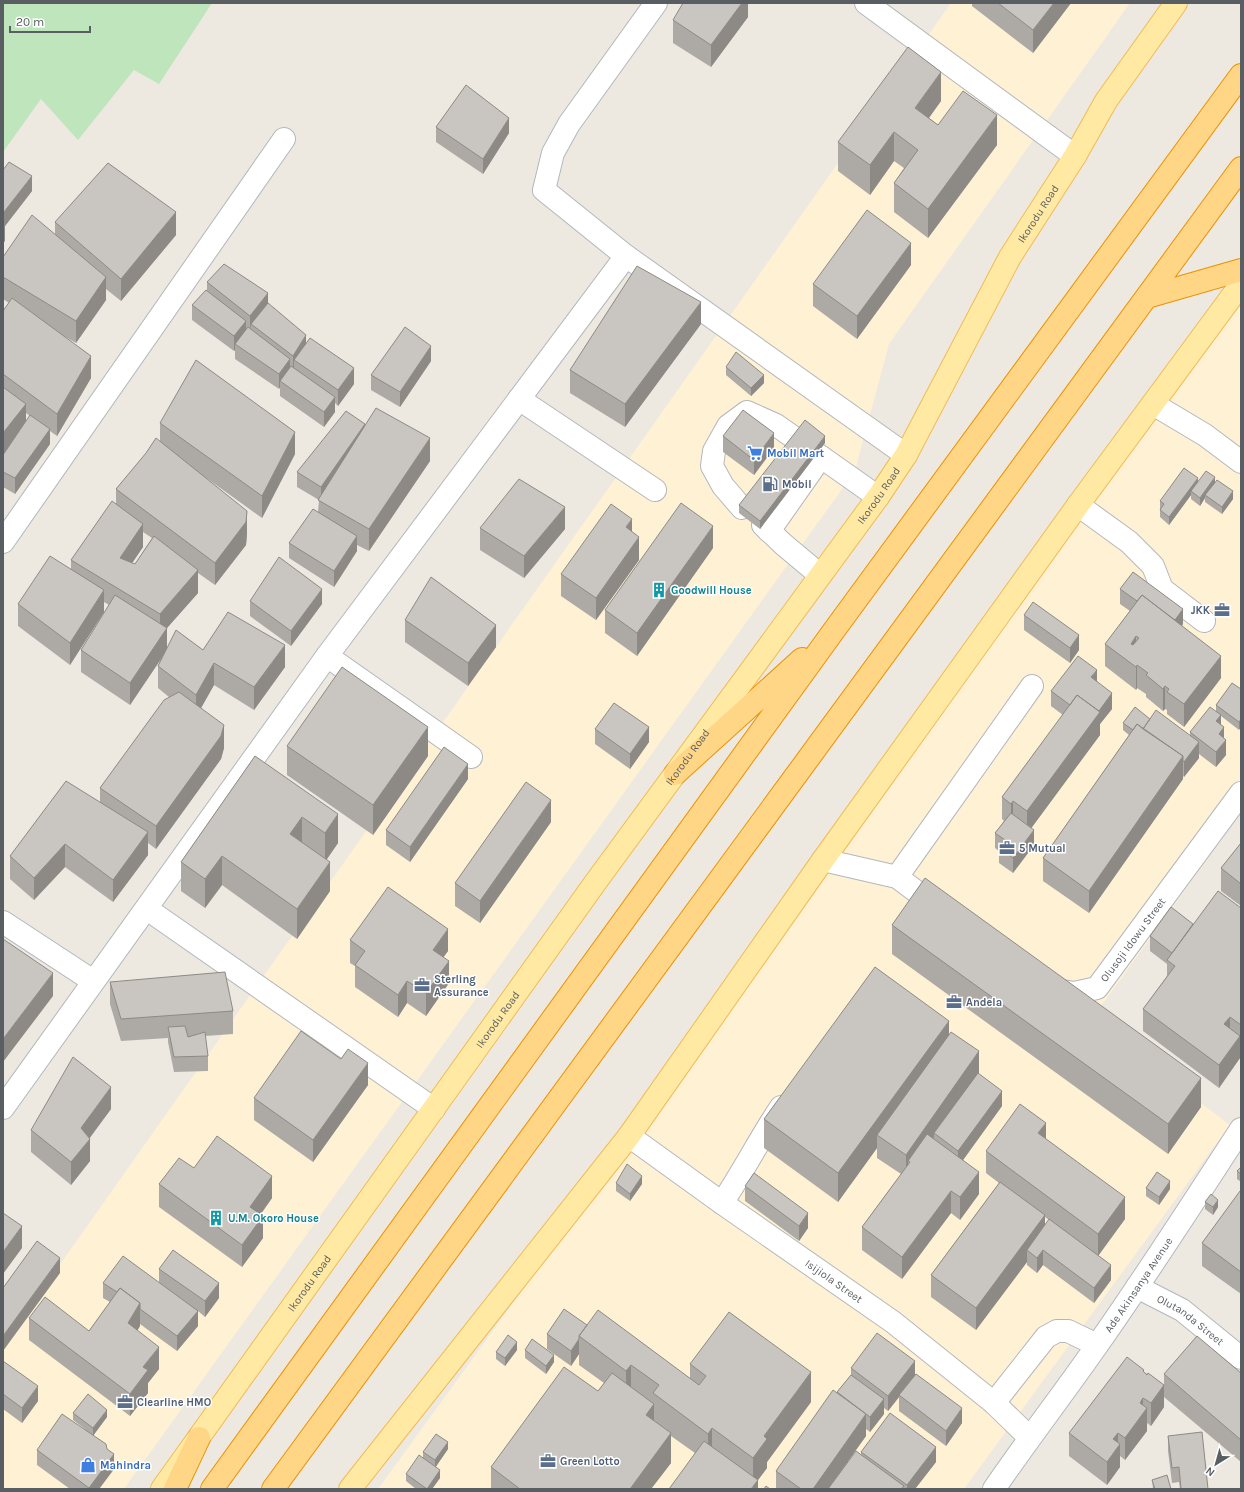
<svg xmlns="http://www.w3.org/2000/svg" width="1244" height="1492" font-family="Karla,sans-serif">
  <rect width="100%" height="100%" fill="#ede9e0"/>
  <!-- commercial -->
  <path fill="#fef1d4" d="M951 3H1130L889 344 855 471 124 1489H3V1345Z
    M1241 300V813L1091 1020 1230 1125 964 1489H378Z"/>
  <!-- green -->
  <path fill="#bfe5bc" d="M3 3H212L159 84 134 70 78 140 41 99 3 152Z"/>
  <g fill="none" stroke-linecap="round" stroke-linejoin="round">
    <defs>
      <g id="minor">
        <path d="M656 3 569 124 553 153 544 190 626 256 906 455"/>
        <path d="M866 3 1075 156"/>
        <path d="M519 399 655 490"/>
        <path d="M1153 404 1205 435 1241 462"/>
        <path d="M817 454 878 497"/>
        <path d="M1078 505 1129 542 1153 566 1162 589 1204 621"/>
        <path d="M742 508 723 486 712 466 714 451 728 426 747 412 776 425 796 439"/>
        <path d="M763 525 783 544 820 575"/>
        <path d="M769 531 821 457"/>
        <path d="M3 542 284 139"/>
        <path d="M327 656 471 757"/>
        <path d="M823 860 897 877 941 910"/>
        <path d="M897 877 1032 686"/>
        <path d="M147 909 434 1109"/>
        <path d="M3 922 93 981"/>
        <path id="s1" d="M1051 989 1074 993 1097 988 1241 793"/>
        <path d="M3 1108 327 656 626 256"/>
        <path id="s2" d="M629 1136 722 1203 893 1322 994 1403 1029 1437"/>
        <path d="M722 1203C743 1172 760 1138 781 1107"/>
        <path id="s3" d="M1137 1287 1182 1310 1241 1358"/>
        <path d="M994 1403 1046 1337 1057 1331H1068L1097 1345"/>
        <path id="s4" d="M994 1489C1028 1439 1064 1393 1098 1344 1148 1273 1194 1201 1241 1129"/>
      </g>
      <g id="major">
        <path id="s5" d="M162 1489 595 883 878 497 906 455 1010 257 1075 156 1106 101 1176 3"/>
        <path d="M350 1489 629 1136 823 860 1078 505 1241 284"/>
      </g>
      <path id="highway" d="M1147 297 1241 270
        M675 774 802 659
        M175 1489 199 1438
        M212 1489 835 629 1241 75
        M273 1489 1241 168"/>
    </defs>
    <!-- minor casing -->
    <use href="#minor" stroke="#b3b7bc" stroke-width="24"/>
    <!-- major casing -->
    <use href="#major" stroke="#f3ba53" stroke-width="24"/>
    <!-- highway casing -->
    <use href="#highway" stroke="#ed9100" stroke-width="24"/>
    <!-- minor -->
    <use href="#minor" stroke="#fff" stroke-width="22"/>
    <!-- major -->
    <use href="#major" stroke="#ffe9a3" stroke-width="22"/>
    <!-- highway -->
    <use href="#highway" stroke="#fed685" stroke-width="22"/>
  </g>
  <!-- wall -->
  <path fill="#ada9a5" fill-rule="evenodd" d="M748 3V17L711 67 673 43V20Z
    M972 3H1071L1033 53 972 6Z
    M941 101 929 118 938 125 997 145 928 238 894 212V183L904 168 894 161 870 195 838 171V142Z
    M436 127 509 133 483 174 436 142Z
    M3 170 32 191 5 226V241L3 243Z
    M55 222 176 235 121 301 106 289V300L76 343 62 335 91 378 57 436 50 431V444L15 494 3 487V311L9 303 3 299V257L55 234ZM26 413 30 416 26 421Z
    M911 265 857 339 813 306V284Z
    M207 282 268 304 306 344 354 384 338 406 335 403V412L324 427 280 396V387L279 389 235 359V350L234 351 192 320V305L207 290Z
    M701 324 625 427 570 393V370Z
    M431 361 400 407 371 390V375Z
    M726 367 764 383 751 396 726 375Z
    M160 423 295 454 262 518 205 477 247 534 246 545 215 585 198 573V593L167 628V647L203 650 285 667 254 710 214 685 201 708 224 748 221 759 156 849 148 843V855L113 902 65 867 34 900 10 879V856L100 803V788L169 697 158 688V666L161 659 130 705 81 672V650L109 605 104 602V612L70 665 18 626V604L71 569V560L116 504V489L160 442ZM143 532 152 538 135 564 132 563 143 547Z
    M365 427 430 461 369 551 357 545V551L334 587 289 558V543L318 512 319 500 297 487V472Z
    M723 436 774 448 754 475 723 452Z
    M825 443 760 529 739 513V505Z
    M1198 482H1215L1233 499 1222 514 1205 502V498L1200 506 1191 499V495L1169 525 1160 517V501Z
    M480 528 565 529 524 578 480 550Z
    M632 532 639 560 596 620 561 596V574Z
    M713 548 637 656 605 633V610Z
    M1120 589 1183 624 1182 626 1221 678 1184 727 1167 714V710L1165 709 1163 711 1146 697V694L1137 688 1136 690 1105 666V644L1130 611 1120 604Z
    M250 601 322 604 291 646 250 616Z
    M1024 615 1079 650 1070 663 1024 630Z
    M405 620 496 647 468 686 405 642Z
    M1097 681 1112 709 1100 724V735L1031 828 1034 845 1013 873 999 863V851L995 848V833L1004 821 1002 819V797L1063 715 1051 706V691Z
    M1241 689 1239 730 1221 716V724L1224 738 1226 755 1216 767 1199 754V758L1184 777 1183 776V779L1089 913 1043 881V858L1129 735 1123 730V723L1150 719 1190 736V732L1216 711V705Z
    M595 729 649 742 630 769 595 744Z
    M287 746 428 756 373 835 287 775Z
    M255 756 338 843 326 860 330 891 297 939 222 885 205 908 181 891V862Z
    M468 779 410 862 386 845V830Z
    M551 822 480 923 455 906V883Z
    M1241 843V906L1221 891V868Z
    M1241 908V1047H1240V1058L1219 1088 1143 1031V1009L1167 976V964L1150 951V936L1193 924Z
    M892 925 1201 1107 1168 1154 892 954Z
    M350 940 448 951 443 957 449 983 426 1016 407 1003 398 1017 355 987V966L350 963Z
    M110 982 233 1011V1034L205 1036 208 1056V1071L174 1072 168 1042V1038L121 1041 110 1004Z
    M949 1034 1002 1106 963 1160 979 1194 960 1220 951 1213 902 1279 862 1250V1227L901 1174 877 1158V1148L838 1202 764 1148V1119Z
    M341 1059 368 1085 313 1162 254 1120V1098Z
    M111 1109 89 1138 90 1161 71 1185 31 1152V1130Z
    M1046 1139 1125 1219 1098 1256 1111 1280 1094 1303 1043 1265 1037 1273 1027 1265V1262L976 1330 931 1297V1275L999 1183 986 1173V1151ZM1045 1217 1049 1220 1045 1225Z
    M1241 1167V1182L1237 1179V1171Z
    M194 1168 272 1198 261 1214 263 1238 242 1267 159 1207V1184Z
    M616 1183 642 1184 630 1201 616 1191Z
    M745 1186 808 1228 799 1241 745 1201Z
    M1146 1188 1170 1189 1159 1205 1146 1196Z
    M1241 1191V1294L1202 1266V1243Z
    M1205 1202 1218 1207 1213 1215 1205 1209Z
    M159 1269 219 1298 205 1317 198 1311V1326L177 1351 140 1324V1326L137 1331 159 1369 148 1383V1393L130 1416 29 1340V1318L89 1331 110 1302 103 1298V1283L159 1282Z
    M587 1325 690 1378V1364L811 1402 767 1462V1468L758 1480V1489L695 1453 671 1436V1463L651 1489H491V1467L598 1391 604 1383 579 1365V1354L571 1366 547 1349V1334Z
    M517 1350 505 1366 496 1359V1352Z
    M525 1350 554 1362 546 1374 525 1358Z
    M3 1361 38 1401 22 1423 3 1409Z
    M851 1368 915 1375 962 1423 946 1446 899 1411V1397L888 1411 884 1408V1414L870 1432 866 1429V1436L848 1461 861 1455V1452L936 1462 915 1489H776V1471L837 1393V1392L851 1375Z
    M1144 1372 1164 1385V1374L1241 1373V1462L1164 1397V1407L1151 1426 1147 1423V1431L1125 1460 1120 1456V1467L1107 1485 1069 1456V1433Z
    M73 1413 107 1417 93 1435 107 1449 114 1469 99 1489H70L37 1465V1450L85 1429 73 1420Z
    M1168 1436 1208 1489H1180L1179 1482 1172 1483 1168 1451Z
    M448 1449 436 1466 440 1478 432 1489H416L406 1481V1474L423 1458V1452Z
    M1152 1480 1171 1489H1153Z"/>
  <!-- shaded-wall -->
  <path fill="#8d8a86" d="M742 3H748V17L711 67V45Z
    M1054 3H1071L1033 53V30Z
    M941 72V101L915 137V108Z
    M997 115V145L928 238V209Z
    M509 118V133L483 174V159Z
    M894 132V161L870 195V165Z
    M32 176V191L5 226V241L3 243 4 212Z
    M176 212V235L121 301V279Z
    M911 243V265L857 339V316Z
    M106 277V300L76 343V321Z
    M268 293V308L251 324 250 331V316Z
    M701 302V324L625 427V404Z
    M246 321V336L235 344V350L234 351V336Z
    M306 335V350L294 360V369L293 371V356Z
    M431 346V361L400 407V392Z
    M91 356V378L57 436V414Z
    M290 359V374L280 381V387L279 389V374Z
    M354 368V384L338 406V390Z
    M764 375V383L751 396V388Z
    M335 397V412L324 427V412Z
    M26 404V426L3 455V433Z
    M365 424V439L321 502V487Z
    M50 429V444L15 494V478Z
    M295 432V454L262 518V496Z
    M774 433V448L754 475V460Z
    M825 436V443L760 529V521Z
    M430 438V461L369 551V529Z
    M1215 477V485L1205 495V498L1200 506V498Z
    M1198 478V486L1191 491V495L1169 525V517Z
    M1233 491V499L1222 514V507Z
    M565 507V529L524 578V556Z
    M247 511V534L246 545 215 585V563Z
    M632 519V541L626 527Z
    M143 524V547L120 581V558Z
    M713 526V548L637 656V633Z
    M357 536V551L334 587V571Z
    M639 537V560L596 620V598Z
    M198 570V593L167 628V650L130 705V683L160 636V614Z
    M322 589V604L291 646V631Z
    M104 590V612L70 665V643Z
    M1183 609V624L1172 638V623Z
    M496 625V647L468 686V663Z
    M1079 635V650L1070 663V648Z
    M1136 636V658L1131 644Z
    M285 645V667L254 710V687Z
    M1221 656V678L1184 727V704Z
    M214 663V685L196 717V695Z
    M1137 665V688L1136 690V667Z
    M1097 670V685L1091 677Z
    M1165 686V709L1163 711V689Z
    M1112 693V709L1100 724V735L1027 834V811L1097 713Z
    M1221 715V730L1216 721Z
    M1241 719V727L1239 730V722Z
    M224 725V748L221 759 156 849V826Z
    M428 727V756L373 835V805Z
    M649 727V742L630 769V754Z
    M1224 727V742L1219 734Z
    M1226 740V755L1216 767V752Z
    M1199 742V758L1184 777V762Z
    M1183 756V779L1089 913V891Z
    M468 764V779L410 862V847Z
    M551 800V822L480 923V901Z
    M1013 801V823L1011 826V804Z
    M338 814V843L325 862V833Z
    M302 817V846L290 834Z
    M1034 830V845L1013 873V858Z
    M148 832V855L113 902V880Z
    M65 844V867L34 900V878Z
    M222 856V885L205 908V879Z
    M330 862V891L297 939V909Z
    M448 929V951L433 972V950Z
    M449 961V983L426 1016V993Z
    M53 973V996L3 1062V1039Z
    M407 981V1003L398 1017V995Z
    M1230 1017V1039L1224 1024Z
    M949 1021V1050L877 1135V1148L838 1202V1173Z
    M1240 1036V1058L1219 1088V1065Z
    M979 1051V1074L934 1133V1138L910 1171V1162L908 1161V1174L906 1177V1155Z
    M368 1063V1085L313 1162V1140Z
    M1201 1078V1107L1168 1154V1124Z
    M111 1087V1109L81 1150V1128Z
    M1002 1091V1106L958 1167V1151Z
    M1046 1123V1145L1038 1133Z
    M90 1139V1161L71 1185V1162Z
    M979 1172V1194L960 1220V1197Z
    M272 1176V1198L250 1229V1207Z
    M642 1176V1184L630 1201V1194Z
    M1170 1181V1189L1159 1205V1197Z
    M951 1191V1213L902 1279V1257Z
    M1125 1197V1219L1098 1256V1234Z
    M1218 1200V1207L1213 1215V1207Z
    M808 1213V1228L799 1241V1226Z
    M1045 1215V1237L1027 1250V1262L976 1330V1308Z
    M263 1216V1238L242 1267V1245Z
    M22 1226V1248L3 1274V1252Z
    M1043 1250V1265L1037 1273V1258Z
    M60 1258V1273L3 1351V1336Z
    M1111 1265V1280L1094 1303V1288Z
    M219 1283V1298L205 1317V1301Z
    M140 1303V1326L128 1346V1323Z
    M198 1311V1326L177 1351V1336Z
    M579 1339V1354L571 1366V1351Z
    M517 1342V1350L505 1366V1358Z
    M159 1347V1369L148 1383V1393L130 1416V1394L143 1367Z
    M554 1355V1362L546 1374V1366Z
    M915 1361V1376L899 1395V1397L888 1411V1396Z
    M631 1365V1394L626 1400V1371Z
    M811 1372V1402L767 1462V1468L758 1480V1489H751L753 1487V1458L764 1436Z
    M1164 1385V1407L1151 1426V1403Z
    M38 1386V1401L22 1423V1408Z
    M1143 1398V1413L1147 1408V1431L1125 1460V1438L1140 1403Z
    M884 1399V1414L870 1432V1417Z
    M654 1404V1433L646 1415Z
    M962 1408V1423L946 1446V1431Z
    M107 1410V1417L93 1436V1428Z
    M866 1414V1436L828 1489H813Z
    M712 1428V1457L708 1463V1434Z
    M671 1433V1463L651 1489H630Z
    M1118 1433V1447L1120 1444V1467L1107 1485V1462L1113 1439Z
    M448 1442V1449L435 1468V1460Z
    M936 1447V1462L915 1489H907V1485Z
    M114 1454V1469L99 1489H89V1488Z
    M440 1470V1478L432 1489H427Z"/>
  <!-- building -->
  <path fill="#c9c5c0" stroke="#8d8a86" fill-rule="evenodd" d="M683 3H742L711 45 673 20Z
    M998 3H1054L1033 30Z
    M908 47 941 72 915 108 938 125 963 91 997 115 928 209 894 183 918 150 894 132 870 165 838 142Z
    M466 85 509 118 483 159 436 127Z
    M9 162 32 176 4 212H3V170Z
    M108 163 176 212 121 279 55 222Z
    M867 210 911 243 857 316 813 284Z
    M32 215 106 277 76 321 3 277V257Z
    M224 264 268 293 250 316 207 282Z
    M637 266 701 302 625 404 570 370Z
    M206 290 246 321 234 336 192 305Z
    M12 298 91 356 57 414 3 374V311Z
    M268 303 306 335 293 356 251 324Z
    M248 327 290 359 279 374 235 344Z
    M405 327 431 346 400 392 371 375Z
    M310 338 354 368 338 390 294 360Z
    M736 352 764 375 751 388 726 367Z
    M196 360 295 432 262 496 160 423Z
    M291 366 335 397 324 412 280 381Z
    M3 387 26 404 3 433Z
    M376 408 430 438 369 529 318 500Z
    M743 410 774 433 754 460 723 436Z
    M346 411 365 424 321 487 297 472Z
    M30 415 50 429 15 478 3 472V455Z
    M805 420 825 436 760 521 739 505Z
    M156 438 247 511 246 522 215 563 116 489 146 453Z
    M1184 468 1198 478 1169 517 1160 510 1164 504 1160 501Z
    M1206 471 1215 477 1200 498 1191 491Z
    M519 479 565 507 524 556 480 528Z
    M1217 480 1233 491 1222 507 1205 495Z
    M112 501 143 524 120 558 135 564 154 536 198 570 160 614 71 560Z
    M681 503 713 526 637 633 605 610Z
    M611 504 632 519 626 527 639 537 596 598 561 574Z
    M313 509 357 536 334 571 289 543Z
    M50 556 104 590 70 643 18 604Z
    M279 557 322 589 291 631 250 601Z
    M1133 572 1183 609 1175 620 1142 595 1137 601 1120 589Z
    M431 577 496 625 468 663 405 620Z
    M115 595 167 628 130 683 81 650Z
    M1142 595 1221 656 1184 704 1167 692 1169 689 1165 686 1163 689 1146 675 1148 673 1137 665 1136 667 1105 644ZM1136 636 1139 638 1133 645 1131 644Z
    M1033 602 1079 635 1070 648 1024 615Z
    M228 612 285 645 254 687 214 663 196 695 158 666 176 630 203 650Z
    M1078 656 1097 670 1091 677 1112 693 1099 711 1077 695 1070 705 1051 691Z
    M342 667 428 727 373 805 287 746Z
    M1232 683 1241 689V719L1239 722 1216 705Z
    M179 692 224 725 221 736 156 826 100 788 164 700Z
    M1077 695 1100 712 1027 811 1013 801 1011 804 1002 797Z
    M614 703 649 727 630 754 595 729Z
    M1135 707 1150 719 1143 729 1137 724 1133 730 1123 723Z
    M1210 707 1221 715 1216 721 1224 727 1219 734 1226 740 1216 752 1190 732Z
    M1156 710 1199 742 1184 762 1183 761V756L1143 729Z
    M1137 724 1183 756 1089 891 1043 858Z
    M444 747 468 764 410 847 386 830Z
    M255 756 338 814 325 833 302 817 290 834 330 862 297 909 222 856 205 879 181 862Z
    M66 781 148 832 113 880 65 844 34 878 10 856Z
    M526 782 551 800 480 901 455 883Z
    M1011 813 1034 830 1013 858 999 848 1005 840 995 833Z
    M1241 843V884L1221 868Z
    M925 878 1201 1078 1168 1124 892 925Z
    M388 887 448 929 433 950 449 961 426 993 407 981 398 995 355 965 365 951 350 940Z
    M1218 891 1241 908V1025L1230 1017 1224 1024 1240 1036 1219 1065 1143 1009 1175 966 1167 960Z
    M1171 907 1193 924 1172 953 1150 936Z
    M3 939 53 973 3 1039Z
    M875 967 949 1021 838 1173 764 1119Z
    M225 972 233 1011 121 1019 110 982Z
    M185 1026 188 1037 205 1032 208 1056 174 1057 168 1027Z
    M301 1031 341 1059 348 1049 368 1063 313 1140 254 1098Z
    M951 1032 979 1051 906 1155 877 1135Z
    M73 1057 111 1087 81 1128 90 1139 71 1162 31 1130Z
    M978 1073 1002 1091 958 1151 934 1133Z
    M1020 1104 1046 1123 1038 1133 1125 1197 1098 1234 986 1151Z
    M927 1134 979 1172 960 1197 951 1191 902 1257 862 1227 910 1162 908 1161Z
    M217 1136 272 1176 250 1207 263 1216 242 1245 159 1184 179 1158 194 1168Z
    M627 1164 642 1176 630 1194 616 1183Z
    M1241 1167V1174L1237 1171Z
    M1157 1172 1170 1181 1159 1197 1146 1188Z
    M754 1173 808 1213 799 1226 745 1186Z
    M1000 1182 1045 1215 976 1308 931 1275Z
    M1240 1191H1241V1272L1202 1243Z
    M1211 1194 1218 1200 1213 1207 1205 1202Z
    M3 1213 22 1226 3 1252Z
    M1049 1219 1111 1265 1094 1288 1043 1250 1037 1258 1027 1250Z
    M37 1241 60 1258 3 1336V1288Z
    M173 1250 219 1283 205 1301 159 1269Z
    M123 1256 198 1311 177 1336 140 1309V1303L120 1288 117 1292 103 1283Z
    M120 1288 140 1303 128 1323 159 1347 143 1367 148 1370 130 1394 29 1318 45 1297 89 1331Z
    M564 1309 587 1325 579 1336V1339L571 1351 547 1334Z
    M598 1310 699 1385 706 1376 690 1364 729 1312 811 1372 764 1436 767 1439 753 1458 712 1428 708 1434 653 1393 659 1385 631 1365 626 1371 579 1336Z
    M877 1333 915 1361 888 1396 851 1368Z
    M508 1335 517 1342 505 1358 496 1352Z
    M1197 1336 1241 1373V1440L1164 1374Z
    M532 1339 554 1355 546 1366 525 1350Z
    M1127 1357 1144 1370 1143 1371 1147 1375 1148 1373 1164 1385 1151 1403 1143 1398 1140 1403 1147 1408 1125 1438 1118 1433 1113 1439 1120 1444 1107 1462 1069 1433Z
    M3 1361 38 1386 22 1408 3 1394Z
    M564 1367 598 1391 612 1373 654 1404 646 1415 671 1433 630 1489H520L491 1467Z
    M916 1374 962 1408 946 1431 899 1395Z
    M851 1375 884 1399 870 1417 837 1392Z
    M833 1390 866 1414 813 1489H801L776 1471Z
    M88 1394 107 1410 93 1428 73 1413Z
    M890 1413 936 1447 907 1485 861 1452Z
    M62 1414 106 1444 107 1449 114 1454 89 1488 37 1450Z
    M1202 1432 1208 1489H1181L1179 1467 1172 1468 1168 1436Z
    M436 1434 448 1442 435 1460 423 1452Z
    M704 1441 758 1480 751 1489H669Z
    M856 1451 904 1486 901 1489H828Z
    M419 1455 440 1470 427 1489 406 1474Z
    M1167 1475 1171 1489H1155L1152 1480Z
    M766 1486 770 1489H764Z"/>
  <!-- icons -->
  <defs>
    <symbol id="supermarket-bare" viewBox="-9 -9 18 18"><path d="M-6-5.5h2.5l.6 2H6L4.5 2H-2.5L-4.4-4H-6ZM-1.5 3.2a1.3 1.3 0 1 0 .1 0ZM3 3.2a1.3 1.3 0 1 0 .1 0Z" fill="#3f7fe0" stroke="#fff" stroke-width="2.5" paint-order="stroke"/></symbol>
    <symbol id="fuel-bare" viewBox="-9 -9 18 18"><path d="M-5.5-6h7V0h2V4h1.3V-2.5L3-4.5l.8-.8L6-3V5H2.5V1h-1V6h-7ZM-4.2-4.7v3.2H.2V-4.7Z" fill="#5c6f8a" stroke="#fff" stroke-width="2.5" paint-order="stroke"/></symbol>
    <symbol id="building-bare" viewBox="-9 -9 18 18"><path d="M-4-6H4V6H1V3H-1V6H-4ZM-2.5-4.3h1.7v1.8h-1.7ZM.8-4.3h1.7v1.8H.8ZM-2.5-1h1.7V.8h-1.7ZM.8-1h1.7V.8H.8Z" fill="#0f9aa8" stroke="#fff" stroke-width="2.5" paint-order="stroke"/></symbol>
    <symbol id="office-bare" viewBox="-9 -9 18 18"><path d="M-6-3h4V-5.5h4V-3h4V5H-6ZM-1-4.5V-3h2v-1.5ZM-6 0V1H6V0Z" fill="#5c6f8a" stroke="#fff" stroke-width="2.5" paint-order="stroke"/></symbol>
    <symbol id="shop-bare" viewBox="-9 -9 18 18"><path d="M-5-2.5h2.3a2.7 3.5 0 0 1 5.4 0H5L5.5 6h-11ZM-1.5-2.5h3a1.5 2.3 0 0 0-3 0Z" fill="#3f7fe0" stroke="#fff" stroke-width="2.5" paint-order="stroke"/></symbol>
  </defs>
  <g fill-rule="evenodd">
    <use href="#supermarket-bare" x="744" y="442" width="22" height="22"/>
    <use href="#fuel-bare" x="759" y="473" width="22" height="22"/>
    <use href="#building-bare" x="648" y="579" width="22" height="22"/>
    <use href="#office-bare" x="1211" y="599" width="22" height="22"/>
    <use href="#office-bare" x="996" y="837" width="22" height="22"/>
    <use href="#office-bare" x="411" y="974" width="22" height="22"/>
    <use href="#office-bare" x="943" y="991" width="22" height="22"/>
    <use href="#building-bare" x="205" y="1207" width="22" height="22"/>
    <use href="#office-bare" x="114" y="1391" width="22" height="22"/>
    <use href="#office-bare" x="537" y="1450" width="22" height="22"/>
    <use href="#shop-bare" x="77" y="1454" width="22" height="22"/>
  </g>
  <g text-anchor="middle" stroke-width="3" stroke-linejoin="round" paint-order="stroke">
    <!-- street labels -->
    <g font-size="11" fill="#595e62" stroke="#fff">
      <text dy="4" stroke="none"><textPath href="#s5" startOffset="1549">Ikorodu Road</textPath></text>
      <text dy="4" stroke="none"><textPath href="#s5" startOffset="1225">Ikorodu Road</textPath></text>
      <text dy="4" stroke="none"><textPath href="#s5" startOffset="901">Ikorodu Road</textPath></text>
      <text dy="4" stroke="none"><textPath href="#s1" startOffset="107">Olusoji Idowu Street</textPath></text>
      <text dy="4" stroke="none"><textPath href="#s5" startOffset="577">Ikorodu Road</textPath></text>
      <text dy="4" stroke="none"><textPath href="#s2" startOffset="251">Isijiola Street</textPath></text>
      <text dy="4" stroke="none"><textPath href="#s5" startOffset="253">Ikorodu Road</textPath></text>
      <text dy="4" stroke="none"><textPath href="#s4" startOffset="250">Ade Akinsanya Avenue</textPath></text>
      <text dy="4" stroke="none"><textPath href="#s3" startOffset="63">Olutanda Street</textPath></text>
    </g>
    <!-- shop labels -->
    <g font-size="11" font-weight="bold" fill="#366cbe" stroke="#fff" text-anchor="start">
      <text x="767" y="457">Mobil Mart</text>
      <text x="100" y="1469">Mahindra</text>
    </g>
    <!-- service labels -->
    <g font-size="11" font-weight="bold" fill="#4e5e75" stroke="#fff" text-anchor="start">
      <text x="782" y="488">Mobil</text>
      <text x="1210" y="614" text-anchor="end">JKK</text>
      <text x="1019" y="852">5 Mutual</text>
      <text x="434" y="983">Sterling<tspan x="434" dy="13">Assurance</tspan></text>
      <text x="966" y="1006">Andela</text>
      <text x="137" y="1406">Clearline HMO</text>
      <text x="560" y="1465">Green Lotto</text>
    </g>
    <!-- culture labels -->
    <g font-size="11" font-weight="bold" fill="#0d838f" stroke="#fff" text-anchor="start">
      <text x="671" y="594">Goodwill House</text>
      <text x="228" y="1222">U.M. Okoro House</text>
    </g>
  </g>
  <!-- border -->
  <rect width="1244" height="1492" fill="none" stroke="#595e62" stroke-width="8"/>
  <!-- north arrow -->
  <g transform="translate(1216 1464) rotate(217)" stroke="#ffffff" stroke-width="3" paint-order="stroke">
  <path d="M0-3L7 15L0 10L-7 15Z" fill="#595e62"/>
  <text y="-6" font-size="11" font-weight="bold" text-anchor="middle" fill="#595e62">N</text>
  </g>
  <!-- scale -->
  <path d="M10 26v6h80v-6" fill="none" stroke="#595e62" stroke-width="2"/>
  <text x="16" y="26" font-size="12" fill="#595e62" stroke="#ffffff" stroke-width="3" paint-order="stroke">20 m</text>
</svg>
